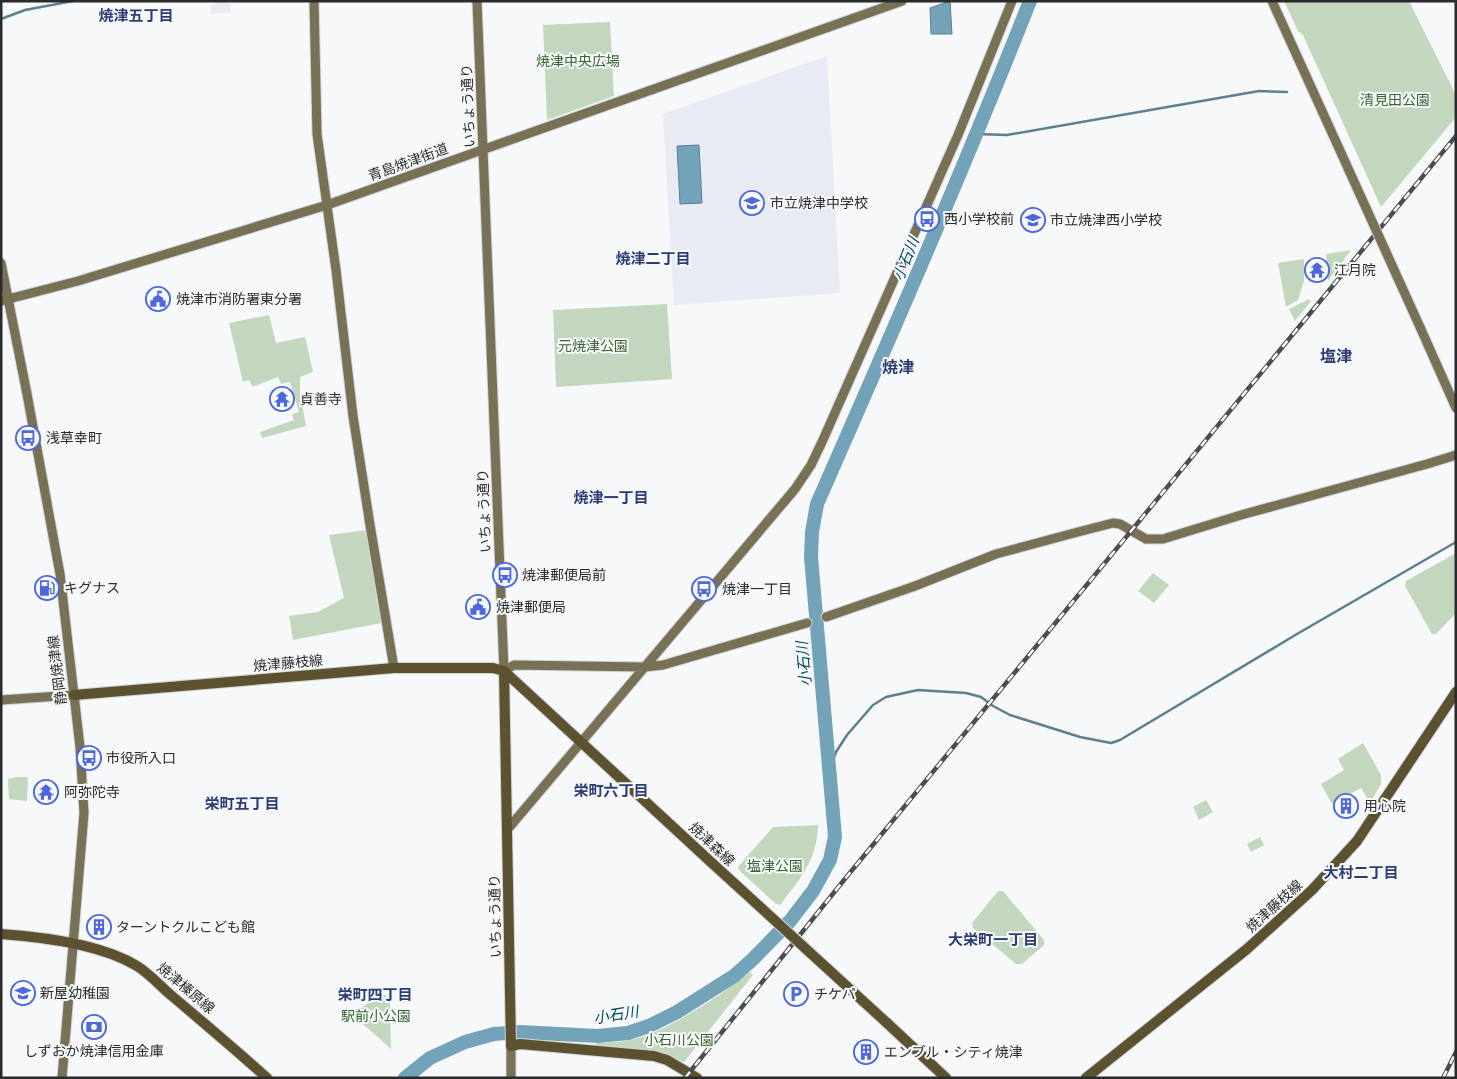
<svg xmlns="http://www.w3.org/2000/svg" width="1457" height="1079" font-family="Arial,'Noto Sans JP',sans-serif">
  <rect width="100%" height="100%" fill="#f7f8fa"/>
  <!-- built -->
  <path fill="#e8ebf4" d="M215 1H230L231 12 211 14 210 6 215 5Z
    M827 56 840 293 674 305 663 114Z"/>
  <!-- green -->
  <path fill="#c2d7be" d="M1284 1H1409L1456 95V117L1381 207 1303 35 1298 31Z
    M610 22 614 96 547 120 543 25Z
    M1351 250 1328 281 1326 254Z
    M1304 259V281L1298 300 1286 307 1278 263Z
    M1309 299 1311 301 1295 321 1289 309Z
    M667 304 672 379 556 387 553 310Z
    M269 315 276 343 305 337 313 372 300 377V393L306 426 262 438 260 432 294 420 292 414 299 412 290 382 281 384 278 377 253 387 249 380 243 382 229 323Z
    M366 530 381 623 293 640 289 616 318 612 344 598 329 535Z
    M1456 553V613L1436 634H1432L1405 586 1406 581Z
    M1153 573 1169 585 1154 603 1138 591Z
    M1363 743 1381 775V784L1370 803 1361 788 1332 804 1321 784 1344 770 1338 759Z
    M16 777H28L27 801 9 799 8 779Z
    M1206 800 1213 812 1199 820 1193 807Z
    M818 825C817 860 801 878 780 905L776 904 739 870 738 867 773 827Z
    M1260 837 1264 845 1251 852 1247 844Z
    M998 891H1003L1044 940V945L1022 964H1016L973 928 972 923Z
    M750 972 753 975 684 1062C656 1049 627 1048 597 1046L596 1043C613 1043 629 1041 645 1036 678 1024 722 994 750 972Z
    M386 995 390 1000 391 1049 353 1015 374 998Z"/>
  <!-- water -->
  <path fill="#72a3b9" stroke="#5d7f8f" d="M950 1 952 34H931L930 8Z
    M699 145 702 203 680 204 677 146Z"/>
  <g fill="none" stroke-linecap="round" stroke-linejoin="round">
    <!-- stream -->
    <path stroke="#5d7f8f" stroke-width="2.5" d="M1 19 25 10 73 1
      M976 134 1007 135 1259 91 1287 92
      M830 769 836 752 847 735 873 705 886 697 918 690 966 693 981 697 993 706 1010 715 1080 737 1111 743 1120 740 1297 634 1456 542"/>
    <!-- river -->
    <path stroke="#72a3b9" stroke-width="14" d="M405 1078 430 1058 465 1042 494 1034 520 1032 598 1036 628 1033 649 1026 677 1012 734 976 753 959 790 921 813 891 830 860 835 837 811 557 812 532 817 504C890 338 963 171 1030 1"/>
    <defs>
      <path id="secondary" d="M314 1 317 134 336 270 353 416 370 525 394 668
        M477 1 504 671 514 665 645 667 663 665 807 623
        M1272 1 1337 144
        M1 263 27 394 60 574 80 747 84 813 62 1078
        M1 301 78 281 327 205 902 1
        M1420 327 1456 408
        M826 617 915 586 996 554 1078 532 1113 523 1120 524 1146 539H1163L1241 515 1427 464 1456 455
        M1 700 74 695
        M507 830 795 489 811 465 822 442 958 135 1012 1
        M511 1046V1078"/>
      <path id="primary" d="M504 671 511 1046 520 1044 654 1056 667 1060 697 1078
        M504 671 712 863
        M74 695 394 668H493L504 671
        M1 934C43 937 101 944 137 966 150 974 160 986 172 996 204 1023 236 1050 267 1078
        M887 1023 946 1078
        M1086 1078 1247 949 1312 890 1357 841 1456 692"/>
    </defs>
    <!-- secondary casing -->
    <use href="#secondary" stroke="#d2d3d5" stroke-width="11"/>
    <!-- primary casing -->
    <use href="#primary" stroke="#d2d3d5" stroke-width="12"/>
    <!-- secondary -->
    <use href="#secondary" stroke="#797155" stroke-width="9"/>
    <!-- primary -->
    <use href="#primary" stroke="#5c5230" stroke-width="10"/>
    <defs>
      <path id="rail" d="M685 1078 844 880 1456 136
        M1443 1078 1456 1052"/>
    </defs>
    <!-- rail casing -->
    <use href="#rail" stroke="#4d4d4e" stroke-width="4.5"/>
    <!-- rail -->
    <use href="#rail" stroke="#f7f8fa" stroke-width="2.5" stroke-dasharray="8" stroke-linecap="butt"/>
    <defs>
      <path id="secondary-bridge" d="M1337 144 1420 327"/>
      <path id="primary-bridge" d="M712 863 887 1023"/>
    </defs>
    <!-- secondary-bridge casing -->
    <use href="#secondary-bridge" stroke="#d2d3d5" stroke-width="11" stroke-linecap="butt"/>
    <!-- primary-bridge casing -->
    <use href="#primary-bridge" stroke="#d2d3d5" stroke-width="12" stroke-linecap="butt"/>
    <!-- secondary-bridge -->
    <use href="#secondary-bridge" stroke="#797155" stroke-width="9"/>
    <!-- primary-bridge -->
    <use href="#primary-bridge" stroke="#5c5230" stroke-width="10"/>
  </g>
  <!-- icons -->
  <defs>
    <symbol id="school-ring" viewBox="-11 -11 22 22"><circle r="9.5" fill="#f7f8fa" stroke="#4d68dd" stroke-width="1.5"/><path d="M0-5L7-2L0 1L-7-2ZM-4 1L0 2.5L4 1V4Q0 6-4 4Z" fill="#4d68dd"/></symbol>
    <symbol id="bus-ring" viewBox="-11 -11 22 22"><circle r="9.5" fill="#f7f8fa" stroke="#4d68dd" stroke-width="1.5"/><path d="M-5-6H5V4H4V6H2V4H-2V6H-4V4H-5ZM-3.5-4V0h7V-4ZM-3.5 1.2v1.5H-2V1.2ZM2 1.2v1.5H3.5V1.2Z" fill="#4d68dd"/></symbol>
    <symbol id="temple-ring" viewBox="-11 -11 22 22"><circle r="9.5" fill="#f7f8fa" stroke="#4d68dd" stroke-width="1.5"/><path d="M0-6L5-2H3V0L6.5 2.5H4V6H1.5V3h-3V6H-4V2.5H-6.5L-3 0V-2H-5Z" fill="#4d68dd"/></symbol>
    <symbol id="civic-ring" viewBox="-11 -11 22 22"><circle r="9.5" fill="#f7f8fa" stroke="#4d68dd" stroke-width="1.5"/><path d="M-.6-6.5H3V-4.5H.6V-3L4-1V1h2V6H-6V1h2V-1L-.6-3ZM-1.2 2.5V6h2.4V2.5Z" fill="#4d68dd"/></symbol>
    <symbol id="fuel-ring" viewBox="-11 -11 22 22"><circle r="9.5" fill="#f7f8fa" stroke="#4d68dd" stroke-width="1.5"/><path d="M-5.5-6h7V0h2V4h1.3V-2.5L3-4.5l.8-.8L6-3V5H2.5V1h-1V6h-7ZM-4.2-4.7v3.2H.2V-4.7Z" fill="#4d68dd"/></symbol>
    <symbol id="building-ring" viewBox="-11 -11 22 22"><circle r="9.5" fill="#f7f8fa" stroke="#4d68dd" stroke-width="1.5"/><path d="M-4-6H4V6H1V3H-1V6H-4ZM-2.5-4.3h1.7v1.8h-1.7ZM.8-4.3h1.7v1.8H.8ZM-2.5-1h1.7V.8h-1.7ZM.8-1h1.7V.8H.8Z" fill="#4d68dd"/></symbol>
    <symbol id="parking-ring" viewBox="-11 -11 22 22"><circle r="9.5" fill="#f7f8fa" stroke="#4d68dd" stroke-width="1.5"/><path d="M-3.5-5.5H1a3.5 3.5 0 0 1 0 7H-1V5.5H-3.5ZM-1-3.4V-.6H.8a1.4 1.4 0 0 0 0-2.8Z" fill="#4d68dd"/></symbol>
    <symbol id="bank-ring" viewBox="-11 -11 22 22"><circle r="9.5" fill="#f7f8fa" stroke="#4d68dd" stroke-width="1.5"/><path d="M-6-4H6V4H-6ZM0-2.3a2.3 2.3 0 1 0 0 4.6a2.3 2.3 0 1 0 0-4.6Z" fill="#4d68dd"/></symbol>
  </defs>
  <g fill-rule="evenodd">
    <use href="#school-ring" x="738" y="189" width="28" height="28"/>
    <use href="#bus-ring" x="913" y="205" width="28" height="28"/>
    <use href="#school-ring" x="1019" y="206" width="28" height="28"/>
    <use href="#temple-ring" x="1303" y="256" width="28" height="28"/>
    <use href="#civic-ring" x="144" y="285" width="28" height="28"/>
    <use href="#temple-ring" x="268" y="385" width="28" height="28"/>
    <use href="#bus-ring" x="14" y="424" width="28" height="28"/>
    <use href="#bus-ring" x="491" y="561" width="28" height="28"/>
    <use href="#fuel-ring" x="33" y="574" width="28" height="28"/>
    <use href="#bus-ring" x="690" y="575" width="28" height="28"/>
    <use href="#civic-ring" x="464" y="593" width="28" height="28"/>
    <use href="#bus-ring" x="75" y="744" width="28" height="28"/>
    <use href="#temple-ring" x="32" y="778" width="28" height="28"/>
    <use href="#building-ring" x="1332" y="792" width="28" height="28"/>
    <use href="#building-ring" x="85" y="913" width="28" height="28"/>
    <use href="#school-ring" x="9" y="979" width="28" height="28"/>
    <use href="#parking-ring" x="782" y="980" width="28" height="28"/>
    <use href="#bank-ring" x="80" y="1013" width="28" height="28"/>
    <use href="#building-ring" x="852" y="1038" width="28" height="28"/>
  </g>
  <g text-anchor="middle" stroke-width="4" stroke-linejoin="round" paint-order="stroke">
    <!-- park labels -->
    <g font-size="14" fill="#396431" stroke="#f7f8fa">
      <text x="578" y="66">焼津中央広場</text>
      <text x="1395" y="105">清見田公園</text>
      <text x="593" y="351">元焼津公園</text>
      <text x="775" y="871">塩津公園</text>
      <text x="376" y="1021">駅前小公園</text>
      <text x="679" y="1045">小石川公園</text>
    </g>
    <!-- street labels -->
    <g font-size="14" fill="#2b2b2c" stroke="#f7f8fa">
      <text transform="translate(468 106) rotate(-92)" y="5">いちょう通り</text>
      <text transform="translate(408 162) rotate(-20)" y="5">青島焼津街道</text>
      <text transform="translate(484 511) rotate(-92)" y="5">いちょう通り</text>
      <text transform="translate(288 663) rotate(-5)" y="5">焼津藤枝線</text>
      <text transform="translate(57 670) rotate(-97)" y="5">静岡焼津線</text>
      <text transform="translate(712 844) rotate(43)" y="5">焼津森線</text>
      <text transform="translate(1274 906) rotate(-42)" y="5">焼津藤枝線</text>
      <text transform="translate(495 916) rotate(-91)" y="5">いちょう通り</text>
      <text transform="translate(186 988) rotate(40)" y="5">焼津榛原線</text>
    </g>
    <!-- poi labels -->
    <g font-size="14" fill="#2b2b2c" stroke="#f7f8fa" text-anchor="start">
      <text x="770" y="208">市立焼津中学校</text>
      <text x="944" y="224">西小学校前</text>
      <text x="1050" y="225">市立焼津西小学校</text>
      <text x="1334" y="275">江月院</text>
      <text x="176" y="304">焼津市消防署東分署</text>
      <text x="300" y="404">貞善寺</text>
      <text x="46" y="443">浅草幸町</text>
      <text x="522" y="580">焼津郵便局前</text>
      <text x="64" y="593">キグナス</text>
      <text x="722" y="594">焼津一丁目</text>
      <text x="496" y="612">焼津郵便局</text>
      <text x="106" y="763">市役所入口</text>
      <text x="64" y="797">阿弥陀寺</text>
      <text x="1364" y="811">用心院</text>
      <text x="116" y="932">ターントクルこども館</text>
      <text x="40" y="998">新屋幼稚園</text>
      <text x="814" y="999">チケパ</text>
      <text x="94" y="1056" text-anchor="middle">しずおか焼津信用金庫</text>
      <text x="884" y="1057">エンブル・シティ焼津</text>
    </g>
    <!-- neighbourhood labels -->
    <g font-size="15" font-weight="bold" fill="#2c3c75" stroke="#f7f8fa">
      <text x="136" y="21">焼津五丁目</text>
      <text x="653" y="264">焼津二丁目</text>
      <text x="611" y="503">焼津一丁目</text>
      <text x="611" y="796">栄町六丁目</text>
      <text x="242" y="809">栄町五丁目</text>
      <text x="1361" y="878">大村二丁目</text>
      <text x="993" y="945">大栄町一丁目</text>
      <text x="375" y="1000">栄町四丁目</text>
    </g>
    <!-- water labels -->
    <g font-size="15" font-style="italic" fill="#00485f" stroke="#f7f8fa">
      <text transform="translate(906 259) rotate(-68)" y="5">小石川</text>
      <text transform="translate(804 664) rotate(-95)" y="5">小石川</text>
      <text transform="translate(616 1015) rotate(-9)" y="5">小石川</text>
    </g>
    <!-- quarter labels -->
    <g font-size="16" font-weight="bold" fill="#2c3c75" stroke="#f7f8fa">
      <text x="1336" y="362">塩津</text>
      <text x="898" y="373">焼津</text>
    </g>
  </g>
  <!-- border -->
  <rect width="1457" height="1079" fill="none" stroke="#2b2b2c" stroke-width="5"/>
</svg>
